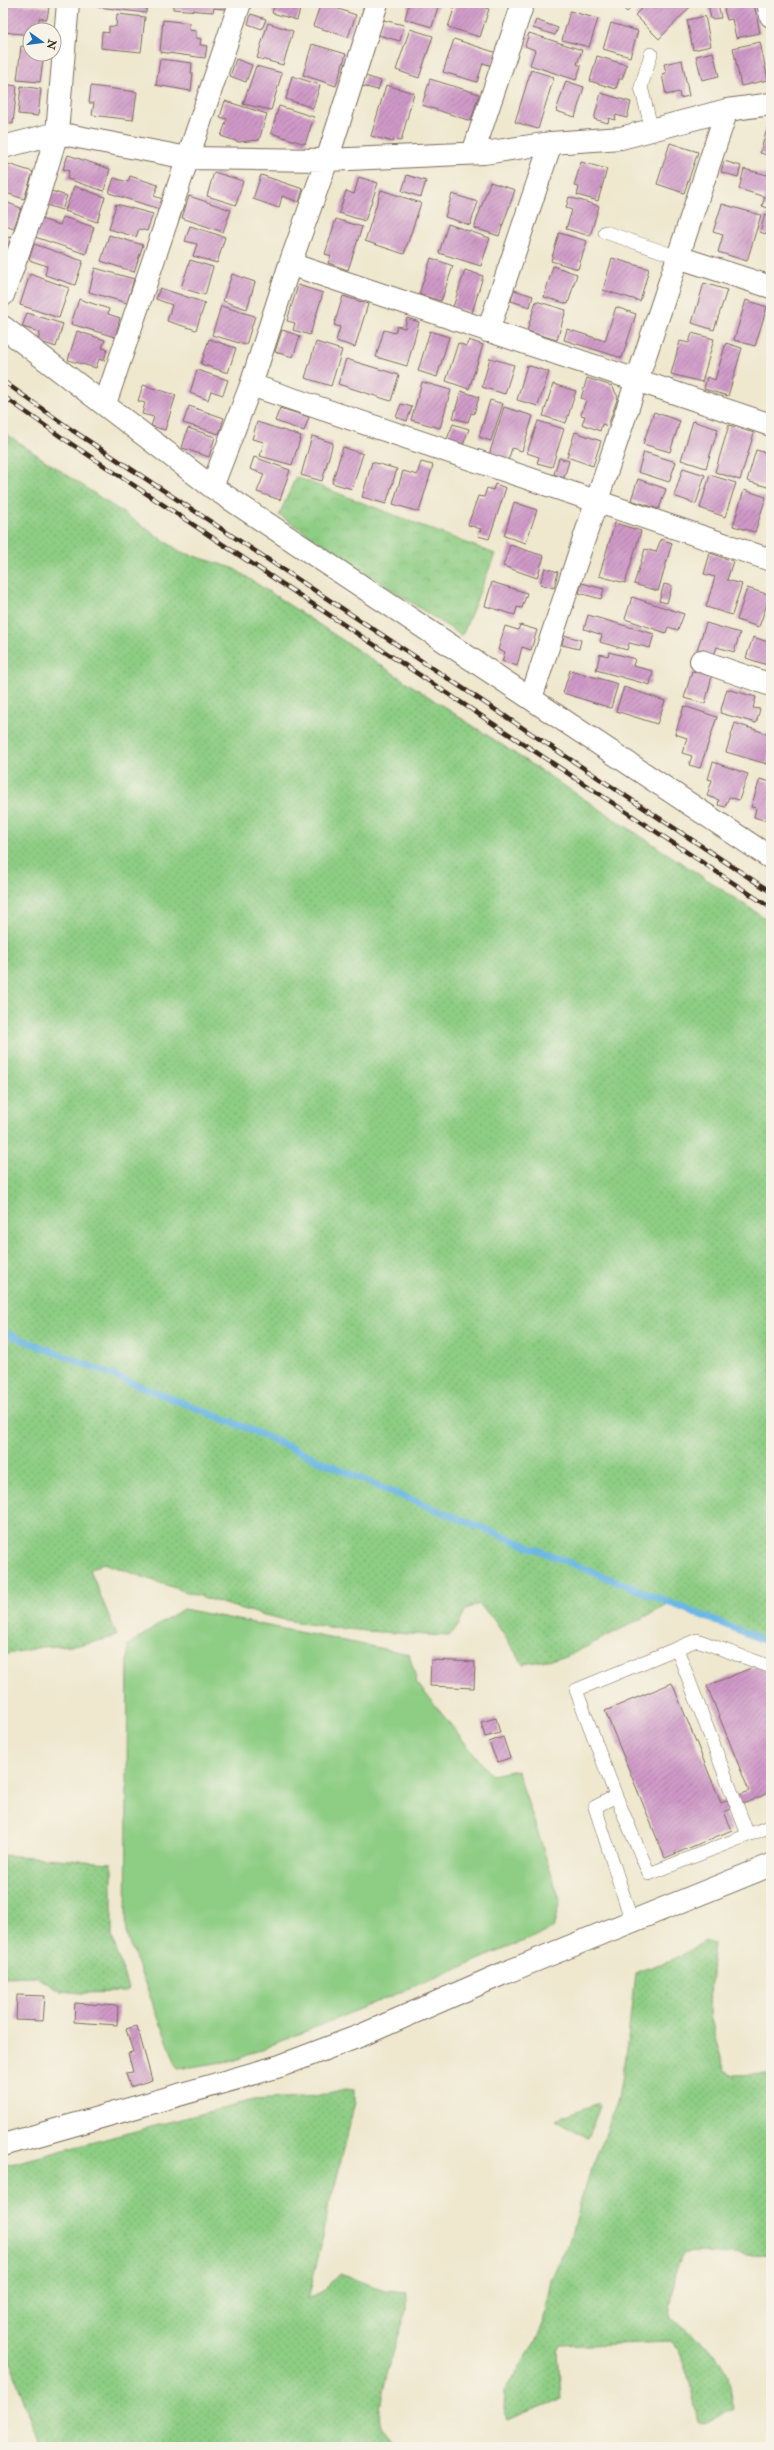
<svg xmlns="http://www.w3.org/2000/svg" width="774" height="2450" font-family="'IM FELL Double Pica',serif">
  <defs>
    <pattern id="grass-dots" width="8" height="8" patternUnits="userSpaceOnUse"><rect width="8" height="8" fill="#8ecd84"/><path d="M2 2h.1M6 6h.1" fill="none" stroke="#7bb072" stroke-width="1.8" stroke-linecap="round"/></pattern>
    <pattern id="park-crowns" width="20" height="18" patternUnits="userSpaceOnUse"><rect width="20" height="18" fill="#8ecd84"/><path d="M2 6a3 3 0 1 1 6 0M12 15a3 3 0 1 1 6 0" fill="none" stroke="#7bb072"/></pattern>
    <pattern id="building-hatch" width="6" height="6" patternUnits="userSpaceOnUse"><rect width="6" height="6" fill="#cf99c8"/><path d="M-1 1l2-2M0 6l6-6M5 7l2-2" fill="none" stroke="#a97da2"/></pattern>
  </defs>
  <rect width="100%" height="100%" fill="#f7f3e8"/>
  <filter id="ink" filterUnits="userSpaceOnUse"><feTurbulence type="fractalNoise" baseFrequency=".025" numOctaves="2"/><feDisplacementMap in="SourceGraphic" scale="8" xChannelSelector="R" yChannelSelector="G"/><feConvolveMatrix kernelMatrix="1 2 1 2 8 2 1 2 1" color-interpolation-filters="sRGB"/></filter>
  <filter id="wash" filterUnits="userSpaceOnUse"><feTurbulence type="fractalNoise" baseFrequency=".012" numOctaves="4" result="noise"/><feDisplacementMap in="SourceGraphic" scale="16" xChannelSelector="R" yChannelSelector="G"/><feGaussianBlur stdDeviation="0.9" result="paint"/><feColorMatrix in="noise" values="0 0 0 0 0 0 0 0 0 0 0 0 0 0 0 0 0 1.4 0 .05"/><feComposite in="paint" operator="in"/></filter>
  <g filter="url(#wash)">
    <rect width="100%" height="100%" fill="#efe8cf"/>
    <!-- grass -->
    <path fill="url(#grass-dots)" stroke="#647c51" d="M3 432 181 552 233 568 771 922V1642L672 1603 566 1657 523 1664 494 1620 479 1604 466 1609 459 1625 449 1636C402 1634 354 1631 307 1624 237 1612 170 1586 103 1563L90 1570 117 1636 86 1644 41 1647 3 1655Z
      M3 1855 112 1863V1936L128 1989 124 1992 81 1993 61 1991 36 1976 3 1977Z
      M705 1941 714 1944 711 1969 710 2016 725 2068 732 2075 771 2074V2255C741 2257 714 2250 684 2253L677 2265 669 2317 714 2353 728 2377 734 2408 704 2424 698 2422C693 2399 688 2359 671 2342L561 2346 558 2351 561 2399 507 2420 504 2410 505 2390 533 2346 543 2324 551 2279 568 2245 589 2172 603 2141 618 2099 628 2038 635 1973 679 1957Z
      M345 2089 355 2090V2102L335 2186 327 2209 324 2233 308 2299 326 2288 340 2274 385 2290 405 2292 407 2298V2310C400 2331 373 2410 381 2426 384 2434 397 2441 403 2447H40L3 2341V2166L253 2100 315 2096Z
      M598 2103 600 2107 587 2138 556 2119Z"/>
    <!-- park -->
    <path fill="url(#park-crowns)" stroke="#647c51" d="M296 477 495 554 462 636 279 515Z"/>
    <!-- garden -->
    <path fill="#8ecd84" stroke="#647c51" d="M183 1609 409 1654 417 1683 491 1775 517 1770 560 1900 553 1929 236 2060 178 2069 126 1934 128 1645Z"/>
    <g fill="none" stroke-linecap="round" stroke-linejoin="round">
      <!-- stream -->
      <path stroke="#6bb7e4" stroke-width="7" d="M3 1332 244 1427 382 1488 771 1643"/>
    </g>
    <g id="blocks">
      <!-- building -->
      <path fill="url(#building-hatch)" d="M4 3 49 7 47 19 39 18 38 30H30V35L3 32Z
        M98 3H147L146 13 98 7Z
        M173 3H227L226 9 214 8 213 12 173 9Z
        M275 3H302L297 20 272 13Z
        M321 3 356 15 348 37 313 26Z
        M409 3H439L432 27 405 19Z
        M456 3H470L489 9 480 37 448 27Z
        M618 3H636L627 12Z
        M647 3H694L659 39 635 15Z
        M708 3H718L721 18 711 19Z
        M754 3 760 33 736 38 732 19 727 20 724 9Z
        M570 11 598 19 589 47 562 40Z
        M117 14 145 17 141 52 101 48 102 32 109 33V26L116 27Z
        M251 14 266 19 262 29 248 24Z
        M705 16 711 46 693 50 687 20Z
        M163 20 189 23V30L196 31V38L201 39 200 45 207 46 205 58 160 52Z
        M383 20 404 25 400 41 378 35Z
        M536 20 558 28 555 35 533 28Z
        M268 23 293 31 283 65 257 58Z
        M611 23 638 31 630 57 603 49Z
        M410 29 433 36 419 78 396 70Z
        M529 33 582 50 577 64 581 66 576 80 530 65 535 50 525 46Z
        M454 39 497 53 492 66 483 63 477 82 443 72Z
        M760 42 768 80 741 86 733 48Z
        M312 44 346 54 336 86 303 75Z
        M21 46 30 48V54H44L40 82 17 80Z
        M713 52 719 76 702 80 696 56Z
        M597 56 627 65 622 79H619L616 89 590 81Z
        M160 59 192 63 191 73H193L191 91 156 85Z
        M236 59 252 65 246 82 230 76Z
        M682 60 689 96 680 98 679 92 666 95 662 74 666 73 664 64Z
        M256 66 282 73 271 110 243 104Z
        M531 70 554 77 538 129 515 122Z
        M292 76 320 85 313 108 286 99Z
        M365 76 381 81 378 90 362 86Z
        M430 79 479 94 471 121 422 105Z
        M566 81 584 87 575 117 556 111Z
        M3 84 17 86 13 124 3 123Z
        M386 85 414 93 401 141 394 139 393 142 371 136Z
        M21 86 41 89 38 116 18 114Z
        M91 86 137 92 133 120 92 115 94 103H89Z
        M601 93 631 102 627 118 616 115 615 120 609 118 608 123 594 119Z
        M225 101 267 114 259 140 239 142 221 136 227 119 220 117Z
        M279 106 314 117 305 144 271 133Z
        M767 129 771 130V156L760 153Z
        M670 143 698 152 684 193 657 184Z
        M68 155 110 169 104 191 67 179 69 171 63 169Z
        M724 161 741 166 738 177 721 172Z
        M581 162 607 169 598 201 577 195 579 187 574 186Z
        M5 163 33 172 24 199 3 192V171Z
        M744 169 771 176V209L762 206 765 197 739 189Z
        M214 172 243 181 236 205 207 196Z
        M261 175 303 189 299 202 282 196 279 208 253 199Z
        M407 175 426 181 421 197 402 191Z
        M130 176 158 185 154 196 165 200 162 210 109 193 114 178 128 182Z
        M359 177 378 183 365 221 339 213 346 191 354 194Z
        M490 182 515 190 499 236 474 228Z
        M74 186 105 197 97 222 65 211Z
        M381 190 421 203 404 254 365 241Z
        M51 191 67 196 62 210 46 205Z
        M452 194 478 202 470 225 445 217Z
        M189 196 231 210 223 232 182 218Z
        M569 197 599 206 590 236 566 229 572 210 566 208Z
        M3 201 21 208 14 228 3 224Z
        M116 204 153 214 147 231 139 229 136 237 109 229Z
        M722 204 761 215 747 261 718 252 723 235 713 232Z
        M765 214 771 216 768 235 760 232Z
        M63 217 94 227 86 254 35 237 41 219 60 225Z
        M336 219 362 227 348 270 328 263 331 256 325 254Z
        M448 224 490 238 481 266 439 253Z
        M190 226 225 237 217 263 193 256 197 244 185 241Z
        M559 233 587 241 578 269 551 261Z
        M109 235 143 245 134 272 101 261Z
        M3 236 11 238 3 261Z
        M34 244 83 261 75 285 45 275 47 266 29 260Z
        M431 258 453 266 441 301 419 294Z
        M612 258 649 269 640 301 603 290Z
        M190 260 213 267 205 295 181 288Z
        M553 266 577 274 568 304 544 297Z
        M95 268 134 279 127 303 89 292Z
        M465 270 483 276 472 313 453 307Z
        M30 274 69 288 59 318 20 305Z
        M232 274 255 282 247 309 223 301Z
        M704 283 727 290 714 330 692 323Z
        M298 285 323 293 310 335 293 330 295 323 287 321Z
        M160 288 205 303 196 330 167 321 172 305 156 299Z
        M514 290 533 296 530 307 511 301Z
        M343 296 368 304 355 347 336 341 340 327 334 325Z
        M79 299 109 309 108 314 120 318 115 337 71 324Z
        M746 300 767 307 755 346 734 340Z
        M536 301 566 310 557 340 527 331Z
        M221 306 255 316 246 345 212 335Z
        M616 307 636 314 622 358 564 340 567 329 605 341Z
        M27 313 63 324 56 347 38 341 40 332 22 327Z
        M407 318 419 322 407 366 376 357 384 330 395 333 397 326 405 328Z
        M282 330 300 336 293 357 275 352Z
        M77 331 105 340 102 348 107 349 104 361 99 359 96 368 68 360Z
        M430 331 449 337 437 377 418 371Z
        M692 333 714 339 702 382 671 374 680 341 689 343Z
        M209 339 236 348 228 373 201 364Z
        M469 340 483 345 469 389 446 381 458 343 466 346Z
        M316 342 342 350 331 386 305 378Z
        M726 343 742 348 728 396 704 389 707 377 715 380Z
        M490 358 514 365 505 394 482 387Z
        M346 359 399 375 391 401 338 384Z
        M527 365 549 372 538 406 517 400Z
        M197 370 228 380 223 395 211 391 208 400 190 393Z
        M587 378 612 386 618 397 608 426 602 424 600 431 582 424 585 416 581 415 586 400 581 398Z
        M422 382 451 390 440 428 411 420Z
        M553 384 576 391 566 423 543 416Z
        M143 385 176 395 165 430 151 426 154 417 142 414 145 403 138 401Z
        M461 391 479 397 474 414 471 413 468 422 453 418Z
        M490 400 503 404 491 441 479 437Z
        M401 404 412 407 407 421 396 417Z
        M189 406 224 418 219 434 183 423Z
        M504 407 533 416 522 451 512 448 508 461 489 455Z
        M280 408 309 417 304 431 275 421Z
        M654 412 680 421 670 452 643 444Z
        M538 421 564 429 552 467 537 463 539 457 527 453Z
        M693 421 718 429 706 468 681 460Z
        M257 422 301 436 292 465 260 456 264 442 252 439Z
        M453 424 469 429 463 445 447 439Z
        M729 425 754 433 740 480 715 472Z
        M188 428 215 437 209 457 182 448Z
        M575 432 601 441 593 466 567 457Z
        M312 436 333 443 322 481 301 475Z
        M343 447 363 454 352 489 332 483Z
        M756 450 771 454V488L747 481Z
        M644 452 676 462 669 482 638 472Z
        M254 457 290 470 280 500 257 492 264 474 250 469Z
        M559 458 569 461 564 478 554 474Z
        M372 462 397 469 386 504 362 497Z
        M421 462 433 465 419 512 393 504 403 471 417 475Z
        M683 468 705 475 696 504 674 496Z
        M710 475 736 483 725 517 700 508Z
        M638 479 666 489 659 509 631 500Z
        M495 484 506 488 489 539 478 536 481 529 468 525 478 496 484 497 487 488 493 490Z
        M744 490 766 497 755 532 733 526Z
        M514 502 537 510 526 543 504 536Z
        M615 523 641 531 625 583 599 576Z
        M661 539 672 543 658 591 634 584 645 549 656 552Z
        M510 545 544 556 537 578 503 566Z
        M710 553 733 561 727 580 742 584 732 615 706 607 715 577 704 574Z
        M545 568 558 572 554 588 540 584Z
        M492 582 527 593 522 608 517 607 515 615 485 606Z
        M582 583 604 589 601 599 579 593Z
        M664 584 672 586 667 603 659 601Z
        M747 588 770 595 759 627 737 620Z
        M632 597 684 614 678 630 668 627 666 633 625 619Z
        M588 615 654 634 650 648 629 643 627 650 600 642 602 635 584 629Z
        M706 623 740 633 734 652 717 647 713 658 696 653Z
        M520 625 537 630 531 650 522 647 517 666 502 661 505 652 498 650 505 626 518 630Z
        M564 635 581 640 579 649 562 645Z
        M753 637 771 643 770 666 746 658Z
        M609 652 635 659 633 666 653 671 650 685 596 670 600 654 608 656Z
        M570 670 618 684 611 708 563 693Z
        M692 671 712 676 705 704 684 698Z
        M624 687 665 701 657 724 616 711Z
        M727 689 756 697 753 708 760 709 756 723 720 713Z
        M684 706 717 717 700 768 689 765 692 756 682 753 687 738 675 734Z
        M735 723 771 735V750L767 764 726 752Z
        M713 762 748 774 739 800 729 797 725 807 718 805 719 800 707 796 712 780 708 779Z
        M760 779 771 782 770 822 754 817 756 808 751 807Z
        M431 1660 475 1662 474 1688 430 1686Z
        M756 1666 771 1672V1779L767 1781 771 1792 724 1812 732 1830 665 1858 605 1711 672 1683 721 1803 749 1791 707 1686Z
        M496 1718 500 1733 485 1737 481 1722Z
        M503 1737 510 1758 497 1762 489 1742Z
        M17 1995 45 1996 43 2021 16 2020Z
        M75 2003 118 2006 117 2025 74 2022Z
        M137 2026 152 2080 130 2087 126 2073 133 2072 128 2053 133 2052 126 2029Z"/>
    </g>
  </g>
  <g filter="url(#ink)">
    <use href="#blocks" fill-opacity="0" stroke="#7a6c5c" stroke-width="1"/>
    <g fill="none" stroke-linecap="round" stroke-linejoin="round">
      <defs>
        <path id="service" d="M651 54 641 87 652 130
          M605 232 678 257
          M677 1649 748 1835
          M771 1667 697 1640 576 1690 616 1796 649 1874 771 1826
          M616 1796 595 1807 632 1922"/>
        <path id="minor" d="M768 3 771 16
          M3 147 57 133 188 158 327 160 484 153 551 143 621 138 727 110 771 104
          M473 153 523 3
          M678 257 771 287
          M290 264 771 425
          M3 295 37 200 57 133 68 3
          M3 327 212 487 771 858
          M488 331 551 143
          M251 385 771 560
          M105 404 240 3
          M212 487 251 385 290 264 327 160 377 3
          M701 661 771 685
          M531 698 727 110
          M3 2145 280 2066 362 2035 502 1974 771 1865"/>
      </defs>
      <!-- service casing -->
      <use href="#service" stroke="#7a6c5c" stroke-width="14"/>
      <!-- minor casing -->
      <use href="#minor" stroke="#7a6c5c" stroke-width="24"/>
      <!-- service -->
      <use href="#service" stroke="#fff" stroke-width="13"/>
      <!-- minor -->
      <use href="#minor" stroke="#fff" stroke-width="22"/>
      <defs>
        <path id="rail" d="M3 381 72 430 771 892
          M3 396 64 439 771 908"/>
      </defs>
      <!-- rail casing -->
      <use href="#rail" stroke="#3b2a1e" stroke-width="4.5"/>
      <!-- rail -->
      <use href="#rail" stroke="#f7f3e8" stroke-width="3" stroke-dasharray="9" stroke-linecap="butt"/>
    </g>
  </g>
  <!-- margin -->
  <rect width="774" height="2450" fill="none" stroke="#f7f3e8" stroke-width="16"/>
  <!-- north arrow -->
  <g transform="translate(42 42) rotate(104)"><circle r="19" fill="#f7f3e8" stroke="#aca397"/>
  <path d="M0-3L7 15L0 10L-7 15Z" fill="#1f6fb2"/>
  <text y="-6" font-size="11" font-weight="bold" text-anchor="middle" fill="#3b2a1e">N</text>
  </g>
</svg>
